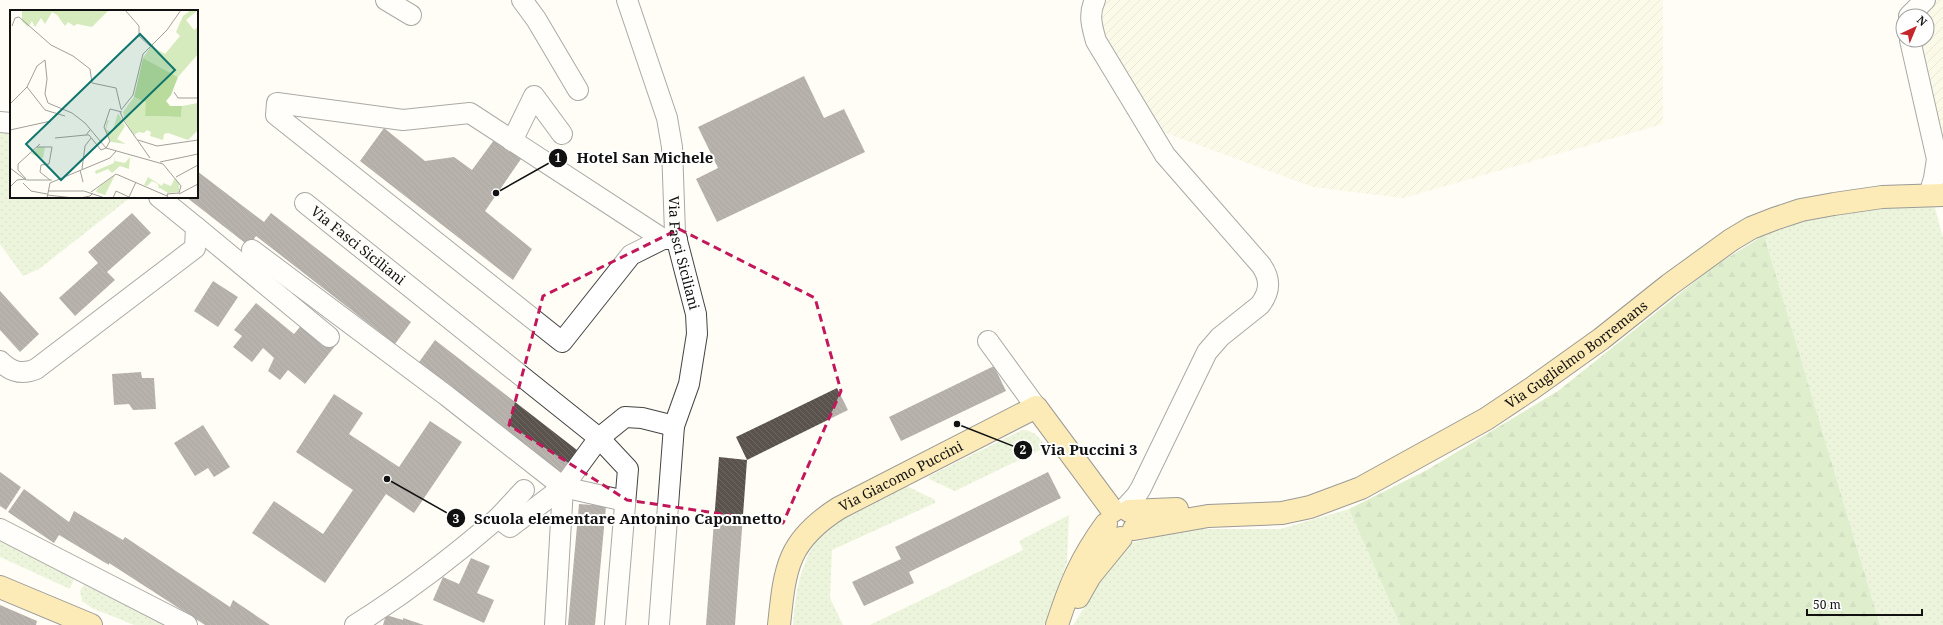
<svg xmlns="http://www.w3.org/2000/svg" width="1943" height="625" font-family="'Noto Serif',serif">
  <defs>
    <pattern id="farmland-furrows" width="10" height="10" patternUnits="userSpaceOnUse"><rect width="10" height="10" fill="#f6f3d4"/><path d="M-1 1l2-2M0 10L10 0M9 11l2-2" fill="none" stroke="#d2cfb5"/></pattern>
    <pattern id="grass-dots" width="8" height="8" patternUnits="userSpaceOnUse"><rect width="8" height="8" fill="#d5ebbd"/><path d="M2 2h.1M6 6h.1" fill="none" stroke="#b6c8a1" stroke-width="1.8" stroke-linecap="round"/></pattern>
    <pattern id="forest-firs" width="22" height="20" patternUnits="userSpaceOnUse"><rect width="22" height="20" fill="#b9dc9c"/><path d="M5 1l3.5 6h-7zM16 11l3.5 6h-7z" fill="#9ebc85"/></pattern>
    <pattern id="building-back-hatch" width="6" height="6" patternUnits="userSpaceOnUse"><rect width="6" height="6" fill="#5a524d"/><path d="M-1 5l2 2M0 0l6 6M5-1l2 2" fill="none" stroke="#6d6662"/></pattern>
  </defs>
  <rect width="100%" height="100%" fill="#fffdf5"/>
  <!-- farmland -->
  <path fill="url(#farmland-furrows)" d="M1095 0H1663V124L1403 198 1313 187 1147 126 1096 41Z
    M1925 0H1943V178L1910 40H1927V16H1909Z"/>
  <!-- grass -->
  <path fill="url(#grass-dots)" d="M0 132H11V197H131L39 269 23 276 0 244Z
    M1934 204 1943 238V625H1880L1764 235 1828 213Z
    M1022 430C1035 430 1039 438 1046 447L955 491 929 479V476Z
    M905 485 935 500V503L832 550 830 598 843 625H793C796 585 804 540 841 517 862 505 884 496 905 485Z
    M1349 509 1400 625H1073L1124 545 1185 529H1280Z
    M1069 515 1067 562 1044 625H870L1023 550 1019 541Z
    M0 529 78 569 70 589 0 557Z
    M90 576 181 625H134L92 608 82 601 80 591Z"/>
  <!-- forest -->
  <path fill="url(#forest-firs)" d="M1764 235 1880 625H1400L1349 509 1427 470 1558 391 1713 267Z"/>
  <!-- building -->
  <path fill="url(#building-back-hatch)" d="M804 76 824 118 844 109 865 152 717 222 696 179 718 168 698 127Z
    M384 128 425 161 454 157 472 170 494 140 509 152H519L521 159 485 211 532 249 513 280 360 161Z
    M197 171 264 222 271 213 411 322 395 344 256 236 249 246 186 197H197Z
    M132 213 151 233 107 272 115 280 75 316 59 298 98 263 88 252Z
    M213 281 238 297 218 327 194 311Z
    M0 291 39 334 20 352 0 330Z
    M256 303 294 334 304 322 335 346 305 384 288 370 280 380 268 371 274 358 263 348 252 362 233 347 242 336 234 330Z
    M435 340 577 450 561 472 419 362Z
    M994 366 1006 391 901 441 889 417Z
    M141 372 142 378H154L156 409 133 410 129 404 114 405 112 374Z
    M837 388 848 410 747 460 736 437Z
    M334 394 363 413 349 434 399 467 430 421 462 442 414 513 386 494 325 583 252 533 274 501 323 534 353 490 296 452Z
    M203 425 230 467 214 477 208 468 195 476 174 443Z
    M719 457 747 460 735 625H706Z
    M0 472 21 487 6 510 0 506Z
    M1048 472 1061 498 909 572 914 583 864 606 852 582 901 559 895 547Z
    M24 489 69 522 74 511 123 540 125 537 230 607 233 600 270 625H205L109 563V565L59 535 54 543 8 512Z
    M579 504 606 506 595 625H568Z
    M471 558 490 566 477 593 494 600 484 623 433 600 443 577 459 584Z
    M0 605 37 621 36 625H0Z
    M386 615 403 620V618L424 625H383Z"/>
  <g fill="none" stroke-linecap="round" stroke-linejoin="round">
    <defs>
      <g id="minor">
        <path d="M386 0 411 15"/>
        <path d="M522 0 536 19 578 90"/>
        <path id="s1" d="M627 0 667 118 672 147 675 233 696 314 697 334 689 384 674 426 659 625"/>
        <path d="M1095 0C1088 14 1092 27 1096 41L1165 155 1261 265C1271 279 1270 292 1260 305L1220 337 1207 352 1141 488 1136 496 1124 509"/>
        <path d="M1909 16 1925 0"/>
        <path d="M1910 40 1937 159 1934 178 1929 195"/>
        <path d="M0 122 11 123"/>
        <path d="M512 141 534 96 562 134"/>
        <path id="s2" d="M305 203 599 438 625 417 642 418 674 426"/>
        <path d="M196 227 329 337"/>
        <path d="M663 239 631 255 562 342 276 115 277 103 403 120 470 113 663 239H677"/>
        <path d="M252 250 447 396 563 487"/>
        <path d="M988 341 1036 407"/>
        <path d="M0 361C11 372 22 375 36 369L195 248 196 227 159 197"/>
        <path d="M498 518 524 490"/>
        <path d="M0 529 187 625"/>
        <path d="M355 625C406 593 453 557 498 518L510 527 563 487 625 501"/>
        <path d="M555 625 563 487 599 438 628 469 615 625"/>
      </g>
      <g id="major">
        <path d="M1129 511 1177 509"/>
        <path id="s3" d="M1134 529 1208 516 1282 513 1310 507 1361 488 1486 419 1531 389 1601 339 1669 285 1731 240 1751 228 1774 219 1801 210 1834 204 1882 197 1943 195"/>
        <path d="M0 587 91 625"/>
        <path d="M1078 597 1090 576 1121 538"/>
        <path id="s4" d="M779 625C785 568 787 541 839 508L1036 407 1113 511"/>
        <path d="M1057 625C1070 585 1081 558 1106 524"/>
      </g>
    </defs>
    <!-- minor casing -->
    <use href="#minor" stroke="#444" stroke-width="22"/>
    <!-- major casing -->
    <use href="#major" stroke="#222" stroke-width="24"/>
    <!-- minor -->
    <use href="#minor" stroke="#fff" stroke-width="20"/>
    <!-- major -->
    <use href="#major" stroke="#f9d66b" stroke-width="22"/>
  </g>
  <!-- marked area -->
  <path d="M0 0H1943V625H0ZM679 229 815 298 841 391 783 523 627 500 509 425 543 296Z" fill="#fffdf5" fill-opacity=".55" fill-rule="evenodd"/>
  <path fill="none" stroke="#c2185b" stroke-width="3" stroke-dasharray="8 5" stroke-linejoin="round" d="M679 229 815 298 841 391 783 523 627 500 509 425 543 296Z"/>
  <g text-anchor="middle" stroke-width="4" stroke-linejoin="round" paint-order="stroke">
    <!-- street labels -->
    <g font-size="14" fill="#111" stroke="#fff">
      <text dy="5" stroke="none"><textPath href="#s2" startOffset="68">Via Fasci Siciliani</textPath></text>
      <text dy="5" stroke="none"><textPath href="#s1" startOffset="261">Via Fasci Siciliani</textPath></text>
      <text dy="5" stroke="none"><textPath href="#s3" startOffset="486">Via Guglielmo Borremans</textPath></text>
      <text dy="5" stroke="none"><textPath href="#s4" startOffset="208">Via Giacomo Puccini</textPath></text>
    </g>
  </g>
  <!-- overview -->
  <g transform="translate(10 10)">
    <rect width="188" height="188" fill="#fffdf5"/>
    <path d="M12 0H99L82 17 67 14 64 16 58 12 55 16 47 5 42 2 35 14 31 8 25 17 22 11 18 17 12 11ZM181 0H188L176 10 184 20 188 17V44L168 67 133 48 141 36 155 44 170 26 166 22 173 6ZM124 87 137 92 135 106 171 107 172 96 188 93V120L178 130 158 123 154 124 153 130 140 126 141 122 137 120 134 123 129 122 124 125 115 111 113 102ZM108 103 115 116 107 129 116 134 101 132 95 120 97 111 99 110 96 119 102 123ZM28 137H35L33 148 21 144ZM105 146V151L115 153 120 147 119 159 110 156 102 163 98 159 86 164 85 161 104 153ZM138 167 152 176 153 173 161 176 165 168 169 173V182L158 183 150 178 149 179 148 174 142 171 137 176 134 175Z" fill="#d5ebbd"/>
    <path d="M133 48 168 67 161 85 156 91 160 96H172L171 107 135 106 136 92 124 87Z" fill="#b9dc9c"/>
    <path d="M105 165 95 185 86 182 88 178Z" fill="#d5ebbd"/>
    <path fill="none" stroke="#a09f9a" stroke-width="1" d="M115 0 129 16V26L140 36M2 16 5 8 9 7 41 35 63 46 80 59 82 73 106 78 111 99M17 77 35 100 55 106M164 82 168 88H188M0 94 17 77 27 56 35 50 37 69 35 84 38 93 62 103 75 113 96 138 91 140 79 125H76M111 100 123 85 133 44 157 20 171 0M110 102 114 111 140 148M112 102 100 99 94 117 100 131 96 138 153 154 171 176 169 183 157 184 158 188M0 120 41 111M45 128 76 125 80 120M128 130 147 136 188 130M27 137H42L39 154 31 155 30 162 40 170M150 152 188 144M0 158 16 170H42M72 159 75 136 81 128M70 160 73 172M166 167 188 155M16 169 8 160V154L30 134M13 173 21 181 37 184M40 173 100 148 106 141M0 177 7 170 16 169M38 181H74L95 188M81 182 106 164 157 186M169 184 188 174M37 185 64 188M119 187 126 172M37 188 40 173M70 188 80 186 83 183M103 188 106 181 119 187"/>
    <path fill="#0f766e" fill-opacity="0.15" stroke="#0f766e" stroke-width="2" d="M130 24 165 60 51 170 16 134Z"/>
    <rect width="188" height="188" fill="none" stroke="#111" stroke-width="2"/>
  </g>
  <!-- callouts -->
  <path fill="none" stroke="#111" stroke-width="1.5" d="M496 193L558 158M957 424L1023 450M387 479L456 518"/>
  <g fill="#111" stroke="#fff" stroke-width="1.5">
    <circle cx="496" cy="193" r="4"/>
    <circle cx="957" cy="424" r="4"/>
    <circle cx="387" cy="479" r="4"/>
    <circle cx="558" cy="158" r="10"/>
    <circle cx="1023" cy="450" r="10"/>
    <circle cx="456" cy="518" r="10"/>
  </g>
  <g font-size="12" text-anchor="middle" font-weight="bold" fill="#fff">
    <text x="558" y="162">1</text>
    <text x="1023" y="454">2</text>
    <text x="456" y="523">3</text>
  </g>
  <g font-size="15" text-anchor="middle" font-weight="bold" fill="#111" stroke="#fff" stroke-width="4" stroke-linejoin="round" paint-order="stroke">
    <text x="645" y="163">Hotel San Michele</text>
    <text x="1089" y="455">Via Puccini 3</text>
    <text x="628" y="524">Scuola elementare Antonino Caponnetto</text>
  </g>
  <!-- north arrow -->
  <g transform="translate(1915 28) rotate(44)"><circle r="19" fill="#ffffff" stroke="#a0a0a0"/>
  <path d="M0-3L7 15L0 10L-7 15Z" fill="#c4262e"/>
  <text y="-6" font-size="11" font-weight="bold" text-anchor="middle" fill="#111111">N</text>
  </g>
  <!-- scale -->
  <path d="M1807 609v6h115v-6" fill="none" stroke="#111111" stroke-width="2"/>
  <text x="1813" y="609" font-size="12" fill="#111111" stroke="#ffffff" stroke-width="3" paint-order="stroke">50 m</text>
</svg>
